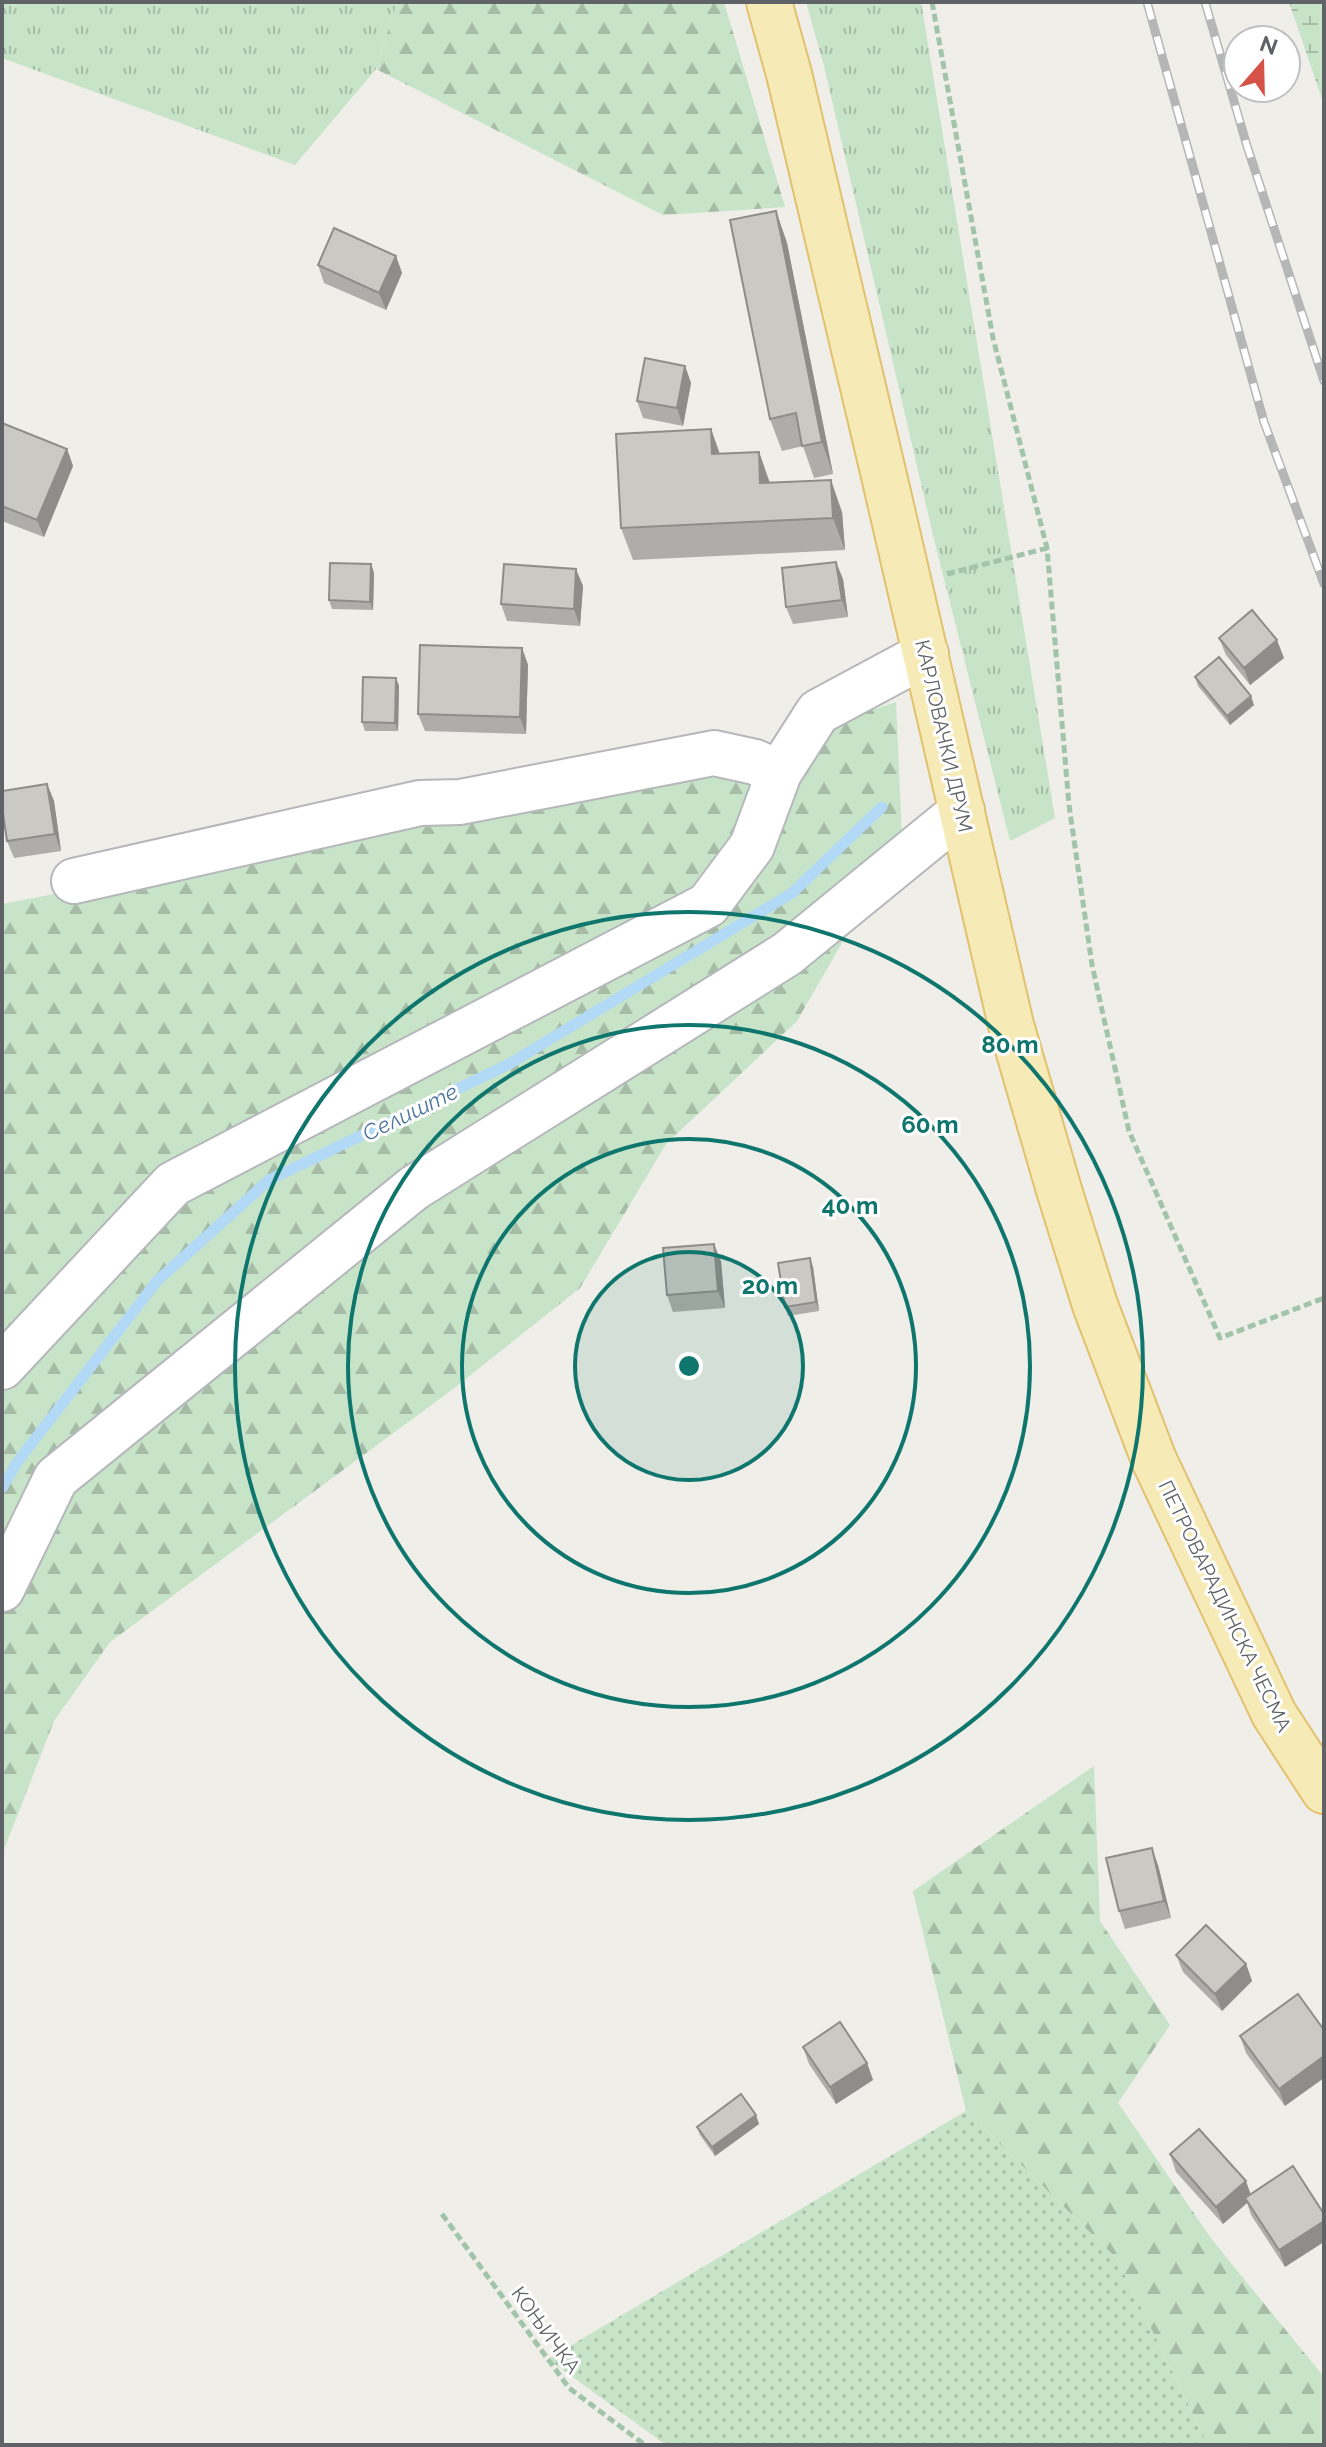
<svg xmlns="http://www.w3.org/2000/svg" width="1326" height="2447" font-family="Raleway,sans-serif">
  <defs>
    <pattern id="grass-tufts" width="24" height="20" patternUnits="userSpaceOnUse" patternTransform="scale(2)"><rect width="24" height="20" fill="#c8e4c8"/><path d="M3 7l-1-3M5 7V3M7 7l1-3M15 17l-1-3M17 17v-4M19 17l1-3" fill="none" stroke="#a6bca6"/></pattern>
    <pattern id="forest-firs" width="22" height="20" patternUnits="userSpaceOnUse" patternTransform="scale(2)"><rect width="22" height="20" fill="#c8e4c8"/><path d="M5 1l3.5 6h-7zM16 11l3.5 6h-7z" fill="#a6bca6"/></pattern>
    <pattern id="wetland-marsh" width="20" height="14" patternUnits="userSpaceOnUse" patternTransform="scale(2)"><rect width="20" height="14" fill="#c8e4c8"/><path d="M1 5h8M5 5V1M11 12h8M15 12V8" fill="none" stroke="#a6bca6"/></pattern>
    <pattern id="garden-dots" width="8" height="8" patternUnits="userSpaceOnUse" patternTransform="scale(2)"><rect width="8" height="8" fill="#c8e4c8"/><path d="M2 2h.1M6 6h.1" fill="none" stroke="#a6bca6" stroke-width="1.8" stroke-linecap="round"/></pattern>
  </defs>
  <rect width="100%" height="100%" fill="#efeee8"/>
  <!-- grass -->
  <path fill="url(#grass-tufts)" d="M2 2H397L376 69 295 165 2 58Z
    M806 2H921L1055 818 1010 841 933 535 824 66Z"/>
  <!-- forest -->
  <path fill="url(#forest-firs)" d="M397 2H724L785 207 663 215 376 69Z
    M896 702 902 839 797 1021 666 1144 580 1288 453 1389 110 1642 54 1721 2 1855V904L594 791 757 749Z
    M1094 1766 1100 1921 1170 2025 1118 2103 1213 2241 1324 2377V2445H1208L1117 2259 966 2111 913 1891Z"/>
  <!-- wetland -->
  <path fill="url(#wetland-marsh)" d="M1289 2H1324V105Z"/>
  <!-- garden -->
  <path fill="url(#garden-dots)" d="M966 2111 1117 2259 1208 2445H666L548 2359Z"/>
  <g fill="none" stroke-linecap="round" stroke-linejoin="round">
    <!-- stream -->
    <path stroke="#b2d9f6" stroke-width="11" d="M2 1488 18 1461 157 1281 269 1180 509 1064 792 893 882 807"/>
    <defs>
      <path id="minor" d="M74 881 420 803 460 802 714 753 755 762 779 773
        M2 1367 173 1184 708 905 752 846 779 773 818 712 926 654
        M2 1589 56 1478 414 1188 787 954 962 811"/>
      <path id="major" d="M769 2 789 74 885 480 1011 1025 1059 1190 1095 1305 1154 1460 1274 1714 1324 1791"/>
    </defs>
    <!-- minor casing -->
    <use href="#minor" stroke="#b5b7bb" stroke-width="48"/>
    <!-- major casing -->
    <use href="#major" stroke="#e2c16f" stroke-width="48"/>
    <!-- path -->
    <path stroke="#a1c4ab" stroke-width="5" stroke-dasharray="8 4" stroke-linecap="butt" d="M932 2 993 338 1047 548 1069 805 1092 965 1129 1131 1220 1338 1324 1298
      M947 574 1047 548
      M442 2214 569 2388 645 2445"/>
    <!-- minor -->
    <use href="#minor" stroke="#fff" stroke-width="44"/>
    <!-- major -->
    <use href="#major" stroke="#f6ebb6" stroke-width="44"/>
    <defs>
      <path id="rail" d="M1147 2 1264 422 1324 584
        M1205 2 1247 146 1324 381"/>
    </defs>
    <!-- rail casing -->
    <use href="#rail" stroke="#b5b6b6" stroke-width="9"/>
    <!-- rail -->
    <use href="#rail" stroke="#fff" stroke-width="6" stroke-dasharray="18" stroke-linecap="butt"/>
  </g>
  <!-- wall -->
  <path fill="#afada9" d="M776 211 787 243 833 474 814 478 803 446 782 451 770 419Z
    M396 256 402 273 386 310 324 283 318 265Z
    M685 366 691 383 683 426 643 418 637 401Z
    M2 423 67 449 73 466 44 537 2 521Z
    M711 429 720 454 759 452 770 483 842 512 845 550 633 560 621 528Z
    M371 564 374 573 373 610 332 609 329 600Z
    M843 579 848 617 793 624 786 607Z
    M583 586 580 626 507 621 501 604Z
    M1219 638 1284 658 1250 685 1226 655Z
    M522 648 528 665 526 734 425 731 418 714Z
    M1195 677 1254 705 1230 725 1198 686Z
    M396 678 399 686 398 731H365L362 722Z
    M47 784 54 801 61 851 14 858 7 841Z
    M810 1258 813 1267 819 1311 788 1316 785 1307Z
    M721 1261 725 1308 673 1312 667 1295Z
    M1158 1865 1171 1918 1125 1929 1119 1911Z
    M1176 1955 1246 1964 1252 1981 1222 2011 1183 1972Z
    M1298 1994 1285 2106 1246 2053 1240 2036Z
    M803 2047 867 2063 873 2080 836 2104 809 2064Z
    M756 2115 759 2124 715 2156 700 2135 697 2127Z
    M1170 2154 1250 2194 1293 2166 1285 2267 1251 2215 1247 2203 1223 2224 1176 2172Z"/>
  <!-- shaded-wall -->
  <path fill="#8e8d89" d="M776 211 787 243 833 474 822 442Z
    M396 256 402 273 386 310 379 293Z
    M685 366 691 383 683 426 677 408Z
    M711 429 722 461 712 454Z
    M67 449 73 466 44 537 37 520Z
    M759 452 770 484 760 483Z
    M831 480 842 512 845 550 833 518Z
    M836 562 843 579 848 617 842 600Z
    M371 564 374 573 373 610 370 602Z
    M576 569 583 586 580 626 574 609Z
    M1277 640 1284 658 1250 685 1244 668Z
    M522 648 528 665 526 734 520 717Z
    M396 678 399 686 398 731 395 723Z
    M1251 696 1254 705 1230 725 1227 716Z
    M47 784 54 801 61 851 55 834Z
    M714 1244 721 1261 725 1308 718 1291Z
    M810 1258 813 1267 819 1311 816 1302Z
    M1152 1848 1158 1865 1171 1918 1164 1901Z
    M1246 1964 1252 1981 1222 2011 1215 1994Z
    M1324 2056V2078L1285 2106 1279 2089Z
    M867 2063 873 2080 836 2104 830 2087Z
    M756 2115 759 2124 715 2156 712 2147Z
    M1246 2181 1252 2198H1245L1247 2203 1223 2224 1216 2207Z
    M1324 2221V2242L1285 2267 1279 2250Z"/>
  <!-- building -->
  <path fill="#cbc9c4" stroke="#8e8d89" stroke-width="2" d="M776 211 822 442 802 446 796 413 770 419 730 220Z
    M334 228 396 256 379 293 318 265Z
    M645 358 685 366 677 408 637 401Z
    M2 423 67 449 37 520 2 506Z
    M711 429 712 454 759 452 760 483 831 480 833 518 621 528 616 434Z
    M836 562 842 600 786 607 782 568Z
    M330 563 371 564 370 602 329 600Z
    M504 564 576 569 574 609 501 604Z
    M1252 610 1277 640 1244 668 1219 638Z
    M420 645 522 648 520 717 418 714Z
    M1219 657 1251 696 1227 716 1195 677Z
    M363 677 396 678 395 723 362 722Z
    M47 784 55 834 7 841 2 807V791Z
    M714 1244 718 1291 667 1295 663 1248Z
    M810 1258 816 1302 785 1307 778 1263Z
    M1152 1848 1164 1901 1119 1911 1106 1858Z
    M1206 1925 1246 1964 1215 1994 1176 1955Z
    M1298 1994 1324 2030V2056L1279 2089 1240 2036Z
    M840 2022 867 2063 830 2087 803 2047Z
    M741 2094 756 2115 712 2147 697 2127Z
    M1199 2129 1246 2181 1216 2207 1170 2154Z
    M1293 2166 1324 2214V2221L1279 2250 1245 2198Z"/>
  <!-- distance rings -->
  <circle cx="689" cy="1366" r="114" fill="#0f766e" fill-opacity=".12"/>
  <g fill="none" stroke="#0f766e" stroke-width="4">
    <circle cx="689" cy="1366" r="114"/>
    <circle cx="689" cy="1366" r="227"/>
    <circle cx="689" cy="1366" r="341"/>
    <circle cx="689" cy="1366" r="454"/>
  </g>
  <g text-anchor="middle" stroke-width="6" stroke-linejoin="round" paint-order="stroke">
    <!-- street labels -->
    <g font-size="20" fill="#5f6266" stroke="#fff">
      <text transform="translate(944 736) rotate(77)" y="7">КАРЛОВАЧКИ ДРУМ</text>
      <text transform="translate(1225 1606) rotate(64)" y="7">ПЕТРОВАРАДИНСКА ЧЕСМА</text>
      <text transform="translate(546 2330) rotate(54)" y="7">КОЊИЧКА</text>
    </g>
    <!-- water labels -->
    <g font-size="22" font-style="italic" fill="#4c749e" stroke="#fff">
      <text transform="translate(410 1112) rotate(-26)" y="8">Селиште</text>
    </g>
  </g>
  <circle cx="689" cy="1366" r="12" fill="#0f766e" stroke="#fff" stroke-width="4"/>
  <g font-size="24" text-anchor="middle" font-weight="bold" fill="#0f766e" stroke="#fff" stroke-width="6" stroke-linejoin="round" paint-order="stroke">
    <text x="1010" y="1053">80 m</text>
    <text x="930" y="1133">60 m</text>
    <text x="850" y="1214">40 m</text>
    <text x="770" y="1294">20 m</text>
  </g>
  <!-- border -->
  <rect width="1326" height="2447" fill="none" stroke="#5f6266" stroke-width="8"/>
  <!-- north arrow -->
  <g transform="translate(1262 64) rotate(20)"><circle r="38" fill="#ffffff" stroke="#bfc0c2" stroke-width="2"/>
  <path d="M0-6L14 30L0 20L-14 30Z" fill="#d65147"/>
  <text y="-12" font-size="22" font-weight="bold" text-anchor="middle" fill="#5f6266">N</text>
  </g>
</svg>
